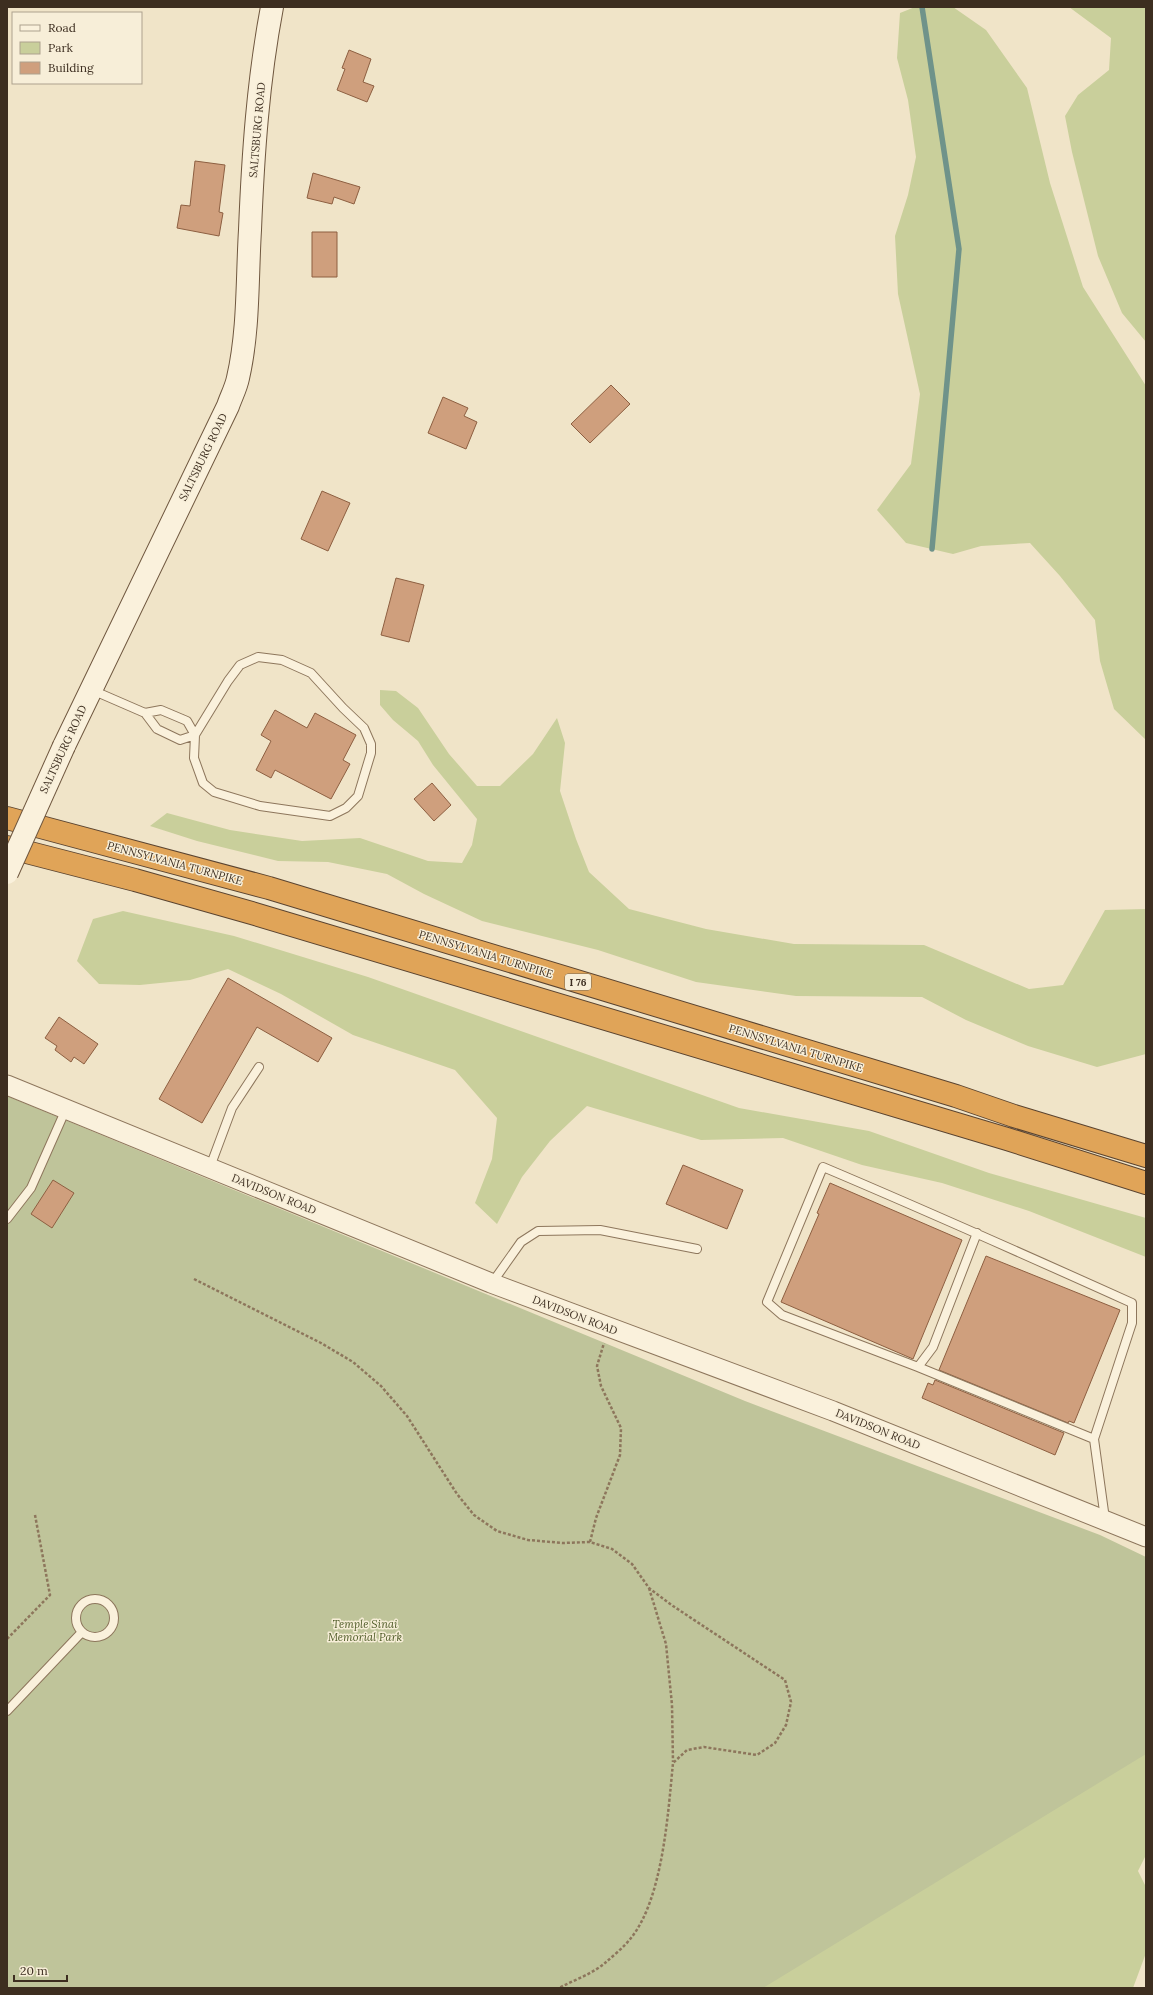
<svg xmlns="http://www.w3.org/2000/svg" width="1153" height="1995" font-family="Lora,serif">
  <rect width="100%" height="100%" fill="#f0e4c8"/>
  <!-- green -->
  <path fill="#c9cf9b" d="M915 7H953L986 30 1027 88 1050 183 1083 287 1146 386V740L1114 709 1100 661 1095 620 1060 576 1030 543 981 546 953 554 906 543 877 510 911 464 920 394 898 294 895 236 908 195 916 157 908 100 897 58 900 13Z
    M1069 7H1146V342L1122 313 1098 256 1072 152 1065 116 1078 95 1109 70 1111 38Z
    M380 690 396 691 418 708 449 754 477 786H500L533 754 557 718 565 743 560 791 576 839 589 872 629 909 706 929 794 944 924 945 1029 989 1063 985 1105 910 1146 909V1054L1097 1067 1028 1046 966 1020 922 997 796 996 696 982 598 950 482 921 424 894 387 874 328 862 278 861 197 841 150 826 167 813 230 830 302 841 360 838 428 861 462 863 472 845 477 819 433 765 418 741 393 720 380 705Z
    M123 911 234 936 368 977 739 1108 869 1131 989 1173 1146 1218V1257L1029 1211 942 1183 862 1165 783 1138 701 1140 587 1106 550 1141 522 1177 497 1224 475 1203 492 1159 497 1118 455 1070 353 1035 281 994 228 969 190 980 140 985 99 984 77 961 93 919Z
    M1146 1568V1855L1138 1871 1146 1887V1953L1133 1988H595Z"/>
  <!-- cemetery -->
  <path fill="#bfc49a" d="M7 1096 745 1401 1100 1535 1146 1557V1754L763 1988H7Z"/>
  <g fill="none" stroke-linecap="round" stroke-linejoin="round">
    <!-- stream -->
    <path stroke="#6f938a" stroke-width="5.5" d="M922 7 959 249 932 549"/>
  </g>
  <!-- building -->
  <path fill="#cf9f7d" stroke="#8d5f41" d="M349 50 371 59 363 82 374 86 367 102 337 90 345 69 342 68Z
    M195 161 225 165 219 212 223 213 219 236 177 228 181 205 190 206Z
    M313 173 360 187 354 204 334 197 332 204 307 198Z
    M312 232H337V277H312Z
    M611 385 630 404 590 443 571 424Z
    M443 397 468 408 464 416 477 422 466 449 428 433Z
    M322 491 350 503 328 551 301 539Z
    M396 578 424 585 409 642 381 635Z
    M275 710 307 728 315 713 356 735 343 760 350 764 331 799 275 770 271 778 256 770 271 741 261 735Z
    M432 783 451 805 434 821 414 799Z
    M228 978 332 1038 318 1062 257 1027 202 1123 159 1099Z
    M59 1017 98 1044 84 1064 74 1057 71 1062 55 1050 57 1046 45 1038Z
    M683 1165 743 1190 727 1229 666 1204Z
    M53 1180 74 1193 52 1228 31 1214Z
    M830 1183 962 1240 913 1359 781 1302 819 1214 817 1213Z
    M986 1256 1120 1310 1074 1423 1069 1421 1068 1423 939 1370Z
    M935 1380 1064 1433 1055 1455 922 1398 928 1383 933 1385Z"/>
  <g fill="none" stroke-linecap="round" stroke-linejoin="round">
    <defs>
      <path id="service" d="M92 690 145 713 157 729 180 740 195 735 228 681 240 665 258 657 282 660 311 673 343 708 364 728 371 744V753L358 796 346 808 330 816 260 806 214 792 203 783 194 758 195 735 187 721 161 710 145 713
        M210 1167 232 1108 259 1067
        M7 1219 31 1188 66 1109
        M977 1233 933 1347 918 1367 782 1315 767 1302 823 1167C927 1211 1030 1257 1132 1303V1323L1094 1439 1105 1519
        M492 1283 521 1242 538 1231 600 1230 697 1249
        M918 1367 1094 1439
        M76 1618a19 19 0 1 1 38 0a19 19 0 1 1-38 0Z
        M7 1711 82 1632"/>
      <path id="tertiary" d="M7 1085 491 1283 833 1411 1146 1537"/>
      <path id="secondary" d="M64 746 228 406C231 397 236 388 238 378 249 330 247 279 250 230 253 155 258 81 272 7"/>
      <path id="motorway" d="M7 818 269 888 956 1096 1014 1116 1146 1156
        M7 847 135 880 255 914 1007 1139 1146 1183"/>
    </defs>
    <!-- service casing -->
    <use href="#service" stroke="#8d765c" stroke-width="10"/>
    <!-- tertiary casing -->
    <use href="#tertiary" stroke="#8d765c" stroke-width="21"/>
    <!-- secondary casing -->
    <use href="#secondary" stroke="#6f573f" stroke-width="24"/>
    <!-- motorway casing -->
    <use href="#motorway" stroke="#5b4430" stroke-width="24"/>
    <!-- path -->
    <path stroke="#8d765c" stroke-width="2.5" stroke-dasharray="3 2" stroke-linecap="butt" d="M194 1279 321 1343 353 1362 381 1386 407 1416 457 1494 474 1515 497 1531 528 1540 563 1543 590 1542 612 1549 632 1564 649 1588 673 1606 785 1680 791 1702 786 1725 775 1743 757 1755 704 1747 687 1750 673 1763C668 1813 663 1898 631 1938 624 1947 613 1956 605 1963 592 1974 574 1980 559 1988
      M590 1542 596 1518 620 1455 621 1428 601 1386 597 1366 604 1343
      M649 1588 666 1644 672 1705 673 1762
      M7 1639 50 1595 35 1515"/>
    <!-- service -->
    <use href="#service" stroke="#faf1dc" stroke-width="8"/>
    <!-- tertiary -->
    <use href="#tertiary" stroke="#faf1dc" stroke-width="19"/>
    <!-- secondary -->
    <use href="#secondary" stroke="#faf1dc" stroke-width="22"/>
    <!-- motorway -->
    <use href="#motorway" stroke="#e0a458" stroke-width="22"/>
    <defs>
      <path id="secondary-bridge" d="M7 873 64 746"/>
    </defs>
    <!-- secondary-bridge casing -->
    <use href="#secondary-bridge" stroke="#6f573f" stroke-width="24" stroke-linecap="butt"/>
    <!-- secondary-bridge -->
    <use href="#secondary-bridge" stroke="#faf1dc" stroke-width="22"/>
  </g>
  <g text-anchor="middle" stroke-width="3" stroke-linejoin="round" paint-order="stroke">
    <!-- shield labels -->
    <rect fill="#f7eed8" stroke="#756857" stroke-width="1" x="565" y="974" width="26" height="16" rx="3"/>
    <g font-size="10" font-weight="bold" fill="#3d2e20">
      <text x="578" y="986">I 76</text>
    </g>
    <!-- street labels -->
    <g font-size="11" fill="#3d2e20" stroke="#f7eed8">
      <text transform="translate(257 130) rotate(-85)" y="4">SALTSBURG ROAD</text>
      <text transform="translate(203 457) rotate(-64)" y="4">SALTSBURG ROAD</text>
      <text transform="translate(63 749) rotate(-65)" y="4">SALTSBURG ROAD</text>
      <text transform="translate(175 863) rotate(15)" y="4">PENNSYLVANIA TURNPIKE</text>
      <text transform="translate(486 954) rotate(17)" y="4">PENNSYLVANIA TURNPIKE</text>
      <text transform="translate(796 1048) rotate(17)" y="4">PENNSYLVANIA TURNPIKE</text>
      <text transform="translate(274 1194) rotate(22)" y="4">DAVIDSON ROAD</text>
      <text transform="translate(575 1315) rotate(21)" y="4">DAVIDSON ROAD</text>
      <text transform="translate(878 1429) rotate(22)" y="4">DAVIDSON ROAD</text>
    </g>
    <!-- park labels -->
    <g font-size="11" font-style="italic" fill="#4d5a26" stroke="#f7eed8">
      <text x="365" y="1628">Temple Sinai<tspan x="365" dy="13">Memorial Park</tspan></text>
    </g>
  </g>
  <!-- border -->
  <rect width="1153" height="1995" fill="none" stroke="#3d2e20" stroke-width="16"/>
  <!-- legend -->
  <rect x="12" y="12" width="130" height="72" fill="#f7eed8" stroke="#ada18e"/>
  <rect x="20" y="25" width="20" height="6" fill="#faf1dc" stroke="#ada18e"/>
  <text x="48" y="32" font-size="12" fill="#3d2e20">Road</text>
  <rect x="20" y="42" width="20" height="12" fill="#c9cf9b" stroke="#ada18e"/>
  <text x="48" y="52" font-size="12" fill="#3d2e20">Park</text>
  <rect x="20" y="62" width="20" height="12" fill="#cf9f7d" stroke="#ada18e"/>
  <text x="48" y="72" font-size="12" fill="#3d2e20">Building</text>
  <!-- scale -->
  <path d="M14 1975v6h53v-6" fill="none" stroke="#3d2e20" stroke-width="2"/>
  <text x="20" y="1975" font-size="12" fill="#3d2e20" stroke="#f7eed8" stroke-width="3" paint-order="stroke">20 m</text>
</svg>
